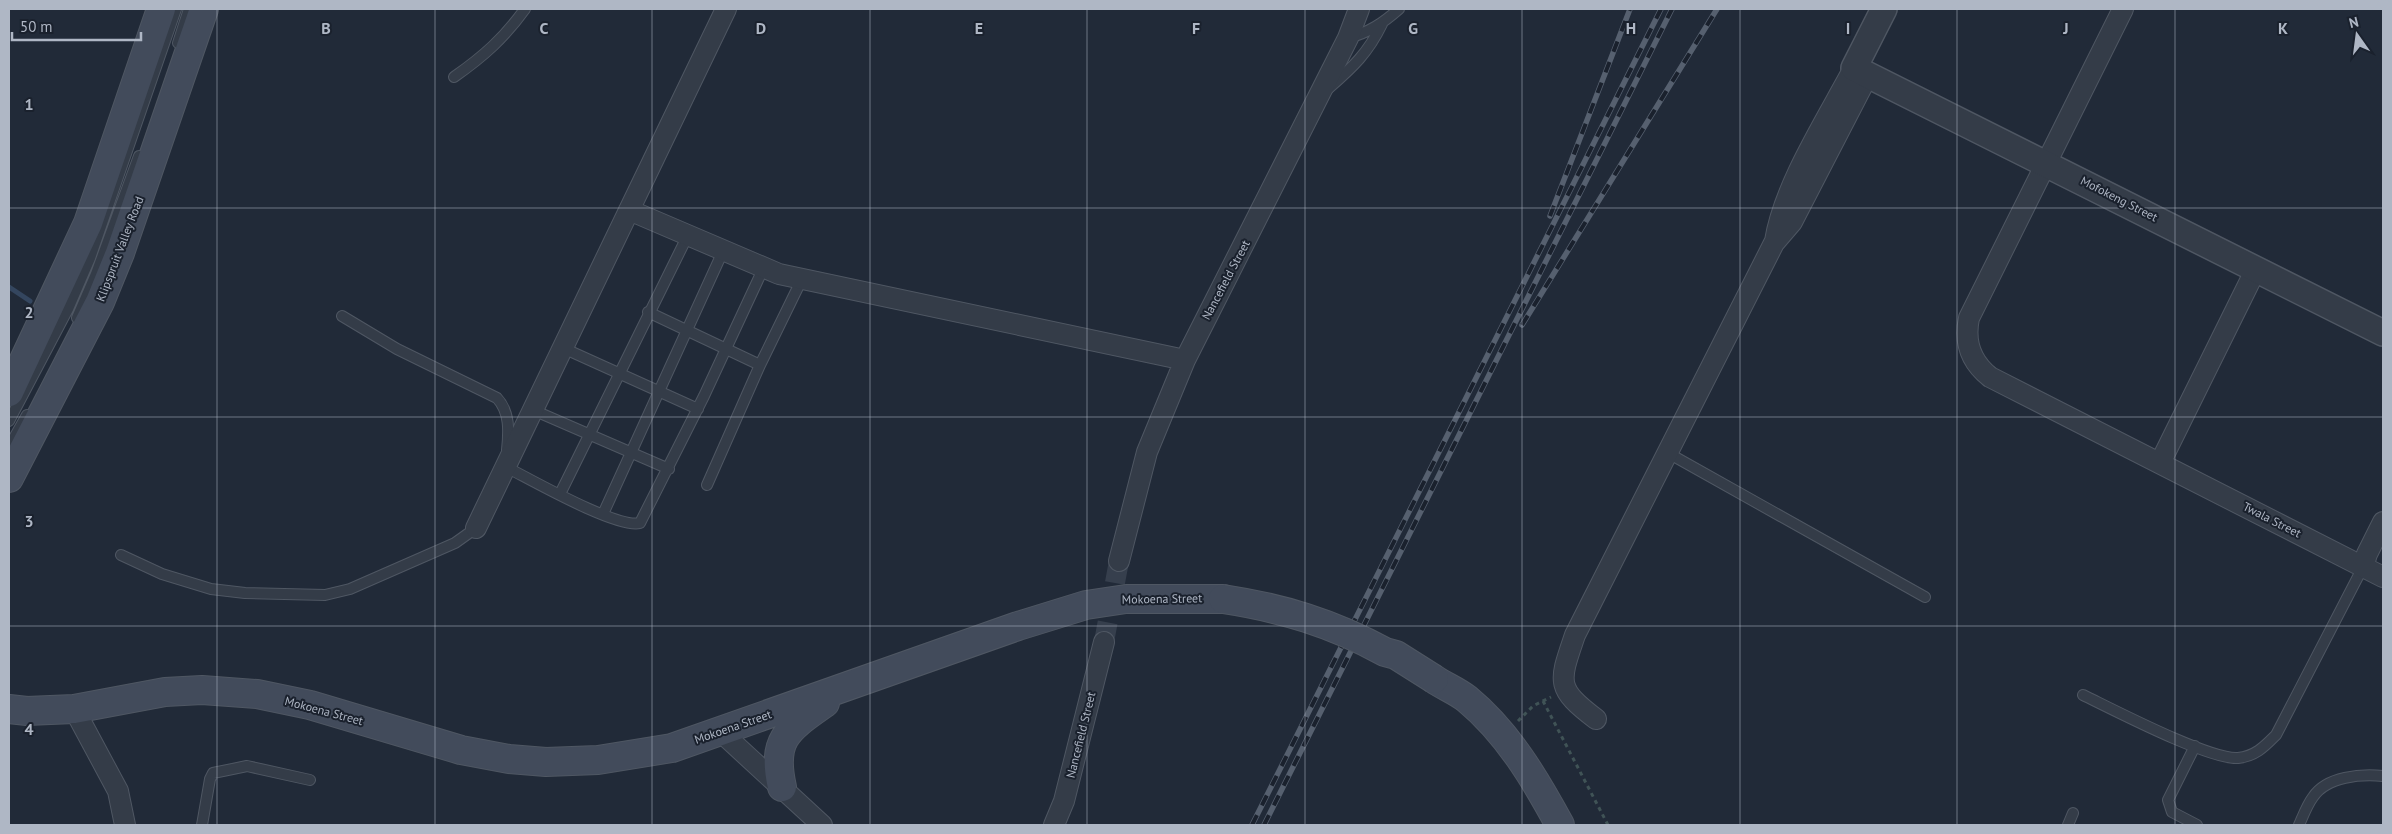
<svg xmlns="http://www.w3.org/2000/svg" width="2392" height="834" font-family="'PT Sans',sans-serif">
  <rect width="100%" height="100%" fill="#212a38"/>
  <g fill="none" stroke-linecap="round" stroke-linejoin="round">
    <!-- stream -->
    <path stroke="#34465f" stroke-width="5" d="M9 287 30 301"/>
    <!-- minor-tunnel -->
    <path stroke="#363f4d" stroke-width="20" stroke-dasharray="20 10" stroke-linecap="butt" d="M1104 642 1119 561"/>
    <defs>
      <path id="service" d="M1348 38C1370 32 1383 23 1399 9
        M178 43 189 9
        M454 77C484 56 504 38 525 9
        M1329 88C1353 67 1368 53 1382 24
        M648 312 760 365
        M342 316 397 349 497 398C510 412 509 431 507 450
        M77 318 96 274 139 156
        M563 348 698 409
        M533 410 669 469
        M9 421 68 309 90 258 176 9
        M9 447 27 415
        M1668 453 1925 597
        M506 465V467C530 479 617 529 640 523L704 396 764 267
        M707 485 760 365 802 279
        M560 494 688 235
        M603 514 724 249
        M121 555 162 574 211 589 245 593 325 595 350 589 455 543 476 528
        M2083 695C2114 710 2210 760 2238 758 2256 756 2265 746 2276 735L2363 567
        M2195 746 2168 800 2172 812 2197 825
        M202 825 210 779 213 773 247 766 310 780
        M2068 825 2073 813
        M2299 825C2303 816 2307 805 2313 797 2327 776 2361 774 2383 776"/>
      <path id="minor" d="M2123 9 1969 318C1964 342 1971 362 1990 377L2383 577
        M629 210 779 274 1185 360
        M1775 241C1784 185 1827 119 1854 68
        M2160 463 2256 269
        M476 528 726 9
        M1119 561 1147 452 1185 360 1348 38 1359 9
        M2363 567 2367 554 2383 522
        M74 709 118 791 125 825
        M1596 719C1555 688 1559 682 1575 635L1774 243 1792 222 1868 75
        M721 732 822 825
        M1054 825 1064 801 1104 642"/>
      <path id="tertiary" d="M1884 9 1854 68 2383 333"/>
      <path id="secondary" d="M9 392 88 223 161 9
        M9 478 100 302 120 253 204 9
        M1434 679C1444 686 1457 691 1467 699 1508 733 1535 779 1560 825
        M9 709 27 711 74 709 165 692 202 690 257 694 310 705 461 750 509 759 546 762 598 760 672 748 1018 626 1086 605 1126 599H1223
        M782 787C771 739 788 729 825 703"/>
    </defs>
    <!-- service casing -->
    <use href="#service" stroke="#4f5763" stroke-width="12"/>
    <!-- minor casing -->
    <use href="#minor" stroke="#4f5763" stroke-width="22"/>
    <!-- tertiary casing -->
    <use href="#tertiary" stroke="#4f5763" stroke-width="28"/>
    <!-- secondary casing -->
    <use href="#secondary" stroke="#4f5763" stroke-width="30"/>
    <!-- path -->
    <path stroke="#405356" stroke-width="3" stroke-dasharray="4 4" stroke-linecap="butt" d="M1543 701 1608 825
      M1518 721 1533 706 1551 697"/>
    <!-- service -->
    <use href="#service" stroke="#343c48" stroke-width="10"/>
    <!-- minor -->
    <use href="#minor" stroke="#343c48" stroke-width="20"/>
    <!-- tertiary -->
    <use href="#tertiary" stroke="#343c48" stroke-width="25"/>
    <!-- secondary -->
    <use href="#secondary" stroke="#424b5b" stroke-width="28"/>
    <defs>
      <path id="rail" d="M1550 216 1630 9
        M1522 325 1717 9
        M1252 825 1661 9
        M1264 825 1672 9"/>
    </defs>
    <!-- rail casing -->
    <use href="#rail" stroke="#56606f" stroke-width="5.5"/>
    <!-- rail -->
    <use href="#rail" stroke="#1a212d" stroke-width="4" stroke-dasharray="11" stroke-linecap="butt"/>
    <defs>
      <path id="secondary-bridge" d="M1223 599C1282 608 1332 623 1385 652L1396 655 1434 679"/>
    </defs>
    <!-- secondary-bridge casing -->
    <use href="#secondary-bridge" stroke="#4f5763" stroke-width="30" stroke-linecap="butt"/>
    <!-- secondary-bridge -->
    <use href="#secondary-bridge" stroke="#424b5b" stroke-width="28"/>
  </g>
  <!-- grid -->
  <path fill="none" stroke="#afb7c5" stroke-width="1" stroke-opacity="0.55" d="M217 9V825M435 9V825M652 9V825M870 9V825M1087 9V825M1305 9V825M1522 9V825M1740 9V825M1957 9V825M2175 9V825M9 208H2383M9 417H2383M9 626H2383"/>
  <g text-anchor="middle" stroke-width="4" stroke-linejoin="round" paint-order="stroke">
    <!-- street labels -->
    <g font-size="12" fill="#afb7c5" stroke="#1a212d">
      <text transform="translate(2119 199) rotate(27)" y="4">Mofokeng Street</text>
      <text transform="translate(120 249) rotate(-69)" y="4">Klipspruit Valley Road</text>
      <text transform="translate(1226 280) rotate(-62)" y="4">Nancefield Street</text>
      <text transform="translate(2272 520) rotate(27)" y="4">Twala Street</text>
      <text transform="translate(1162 599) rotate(-1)" y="4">Mokoena Street</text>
      <text transform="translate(324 711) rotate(15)" y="4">Mokoena Street</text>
      <text transform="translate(733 727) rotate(-19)" y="4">Mokoena Street</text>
      <text transform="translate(1081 735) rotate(-76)" y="4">Nancefield Street</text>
    </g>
  </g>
  <g font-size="16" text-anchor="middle" font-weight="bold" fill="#afb7c5" stroke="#1a212d" stroke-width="4" stroke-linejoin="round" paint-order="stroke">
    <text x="326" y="34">B</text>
    <text x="544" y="34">C</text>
    <text x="761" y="34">D</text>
    <text x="979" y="34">E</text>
    <text x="1196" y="34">F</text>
    <text x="1413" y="34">G</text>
    <text x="1631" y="34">H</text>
    <text x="1848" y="34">I</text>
    <text x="2066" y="34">J</text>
    <text x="2283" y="34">K</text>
    <text x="29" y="110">1</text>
    <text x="29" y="318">2</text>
    <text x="29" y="527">3</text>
    <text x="29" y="735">4</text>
  </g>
  <!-- border -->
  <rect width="2392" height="834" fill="none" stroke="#afb7c5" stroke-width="20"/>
  <!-- north arrow -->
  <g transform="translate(2357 35) rotate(346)" stroke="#1a212d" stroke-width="4" paint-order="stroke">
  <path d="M0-4L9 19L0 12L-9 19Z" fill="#afb7c5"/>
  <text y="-8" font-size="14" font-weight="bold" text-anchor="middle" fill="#afb7c5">N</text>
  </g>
  <!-- scale -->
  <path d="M12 32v8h129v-8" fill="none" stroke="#afb7c5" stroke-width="2.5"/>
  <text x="20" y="32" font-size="15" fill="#afb7c5" stroke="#1a212d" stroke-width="4" paint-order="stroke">50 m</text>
</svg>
